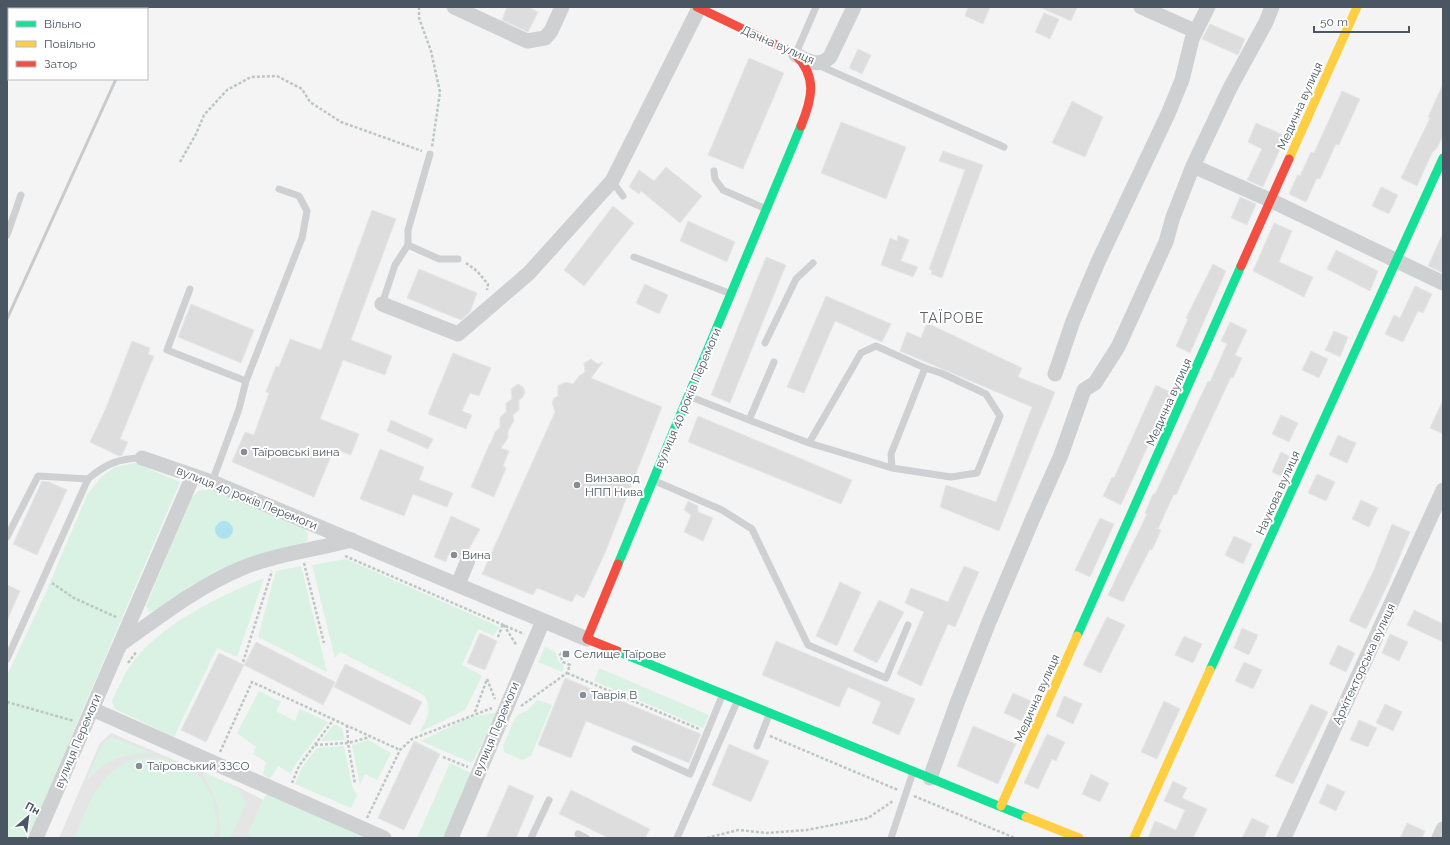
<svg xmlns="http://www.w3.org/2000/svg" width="1450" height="845" font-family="Raleway,sans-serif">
  <rect width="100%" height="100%" fill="#f4f4f4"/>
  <!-- education -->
  <path fill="#e6e5e6" d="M111 733 240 788 338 838H59L100 743Z"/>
  <!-- green -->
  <path fill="#d9f2e3" d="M135 463 180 482 28 838H7V675L43 599 87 495 100 478 115 467Z
    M212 489 305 529 308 534V541L216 572 190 586 157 610 149 612 146 606 191 499 198 491Z
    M346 559 500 627 493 636 478 629 462 665 482 676 465 710 420 732C427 717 433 711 424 695L340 652 335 658 312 565Z
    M301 566 327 672 258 637 276 571Z
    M264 578 237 657 217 648 174 737 115 709 112 701C118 688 124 674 133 662 160 625 221 595 264 578Z
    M545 647 555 652 558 661 564 666 562 672 538 662Z
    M599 668 709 715 703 728 594 681Z
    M259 691 281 702 276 711 295 721 300 709 328 722 295 765 291 774 278 766 270 779 263 774 266 762 253 754 256 747 237 733Z
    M537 700 552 705 531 756 522 760 504 752 503 746 515 718 519 714 528 710Z
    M498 712 472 763 421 741 468 718Z
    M334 724 342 728 345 740 321 741Z
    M111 737 153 753C124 753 105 760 86 782L102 744Z
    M368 740 391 753 377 780 365 774 360 785 352 745Z
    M344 746 352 786 357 795 351 808 295 784 302 767 317 748Z
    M153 757 179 762 200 777 213 798 217 823 214 838H74C87 809 97 775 129 761 136 758 145 758 153 757Z
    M450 763 471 773 444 838H417Z
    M205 772 239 790 246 803 230 838H220C220 810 217 800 204 776Z
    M267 792 364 838H252L248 833Z"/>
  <!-- water -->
  <path fill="#aee2f0" d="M215 530a9 9 0 1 1 18 0a9 9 0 1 1-18 0Z"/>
  <!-- building -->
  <path fill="#ddddde" stroke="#e5e6e7" d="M507 7H528L538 12 528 32 502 20Z
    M968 7H990L983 24 965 16Z
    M1039 7H1077L1071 21Z
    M1044 13 1059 19 1050 39 1035 32Z
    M1210 24 1245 39 1238 55 1202 39Z
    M858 49 871 55 862 74 849 68Z
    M749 58 784 73 743 169 708 155Z
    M1443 84V136L1437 148 1432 153 1417 186 1401 178 1430 118 1428 117Z
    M1342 91 1360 99 1339 145 1336 144 1320 179 1317 178 1306 202 1289 194 1298 174 1300 176 1311 152 1314 153Z
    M1072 101 1103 117 1085 157 1052 143Z
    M841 122 906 147 886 199 821 173Z
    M1256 123 1286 136 1263 187 1247 180 1262 149 1248 142Z
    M943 151 983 165 942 278 931 274 932 271 929 269 965 170 939 161Z
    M666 167 702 196 680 223 641 191 639 194 629 187 639 170 654 181Z
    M1381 187 1398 195 1389 214 1372 206Z
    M1240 197 1256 204 1247 225 1231 218Z
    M613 206 634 223 584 286 564 270Z
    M372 210 396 219 351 340 392 356 385 375 343 360 320 419 359 434 351 455 334 449 314 497 232 462 245 432 254 435 269 393 266 392 276 366 279 367 290 339 321 350Z
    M688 221 735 242 727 262 680 241Z
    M1274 223 1292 231 1279 262 1313 277 1304 297 1253 271Z
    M1443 233V273L1428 266Z
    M898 235 909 240 901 261 918 267 913 277 881 265 890 238 897 241Z
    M1336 250 1378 271 1370 291 1327 269Z
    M766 257 786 265 730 403 711 395Z
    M1213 264 1226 271 1190 353 1176 346 1188 319 1186 318Z
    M419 269 477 293 470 312 461 320 407 298Z
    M645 284 668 295 659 314 636 303Z
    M1415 286 1432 294 1423 313 1418 311 1403 342 1385 334 1394 315 1400 318Z
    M826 296 891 324 882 342 835 321 804 393 787 387Z
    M191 304 254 330 241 363 178 337Z
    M1230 322 1247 330 1235 355 1242 358 1233 378 1231 377 1176 495 1174 494 1158 529 1161 530 1152 550 1150 549 1123 602 1108 595 1147 514 1145 513 1153 494H1155L1208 381 1210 382 1227 344 1221 341Z
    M927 323 1022 368 1018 377 1055 392 999 531 940 507 946 485 996 502 1032 407 900 351 907 332 921 338Z
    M1334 331 1348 337 1340 357 1325 350Z
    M132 341 150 348 148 354 154 356 120 439 128 442 122 455 119 456 90 442 106 408Z
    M1311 351 1328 359 1319 378 1302 370Z
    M453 353 491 368 479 396 470 393 462 411 472 415 466 429 428 414Z
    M591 359 598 364 603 362 591 378 662 407 605 553 584 598 576 594 572 602 537 588 533 595 482 574 555 412 552 403 554 398 558 396V386L565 382 573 384 579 376 585 372 584 363Z
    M518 384 523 387 525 392 523 397 519 400V410L513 415 514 421 508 431V438L501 448 509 451 503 466 506 468 494 497 471 487 490 443H491L495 432 500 427V417L506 412V403L512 399 511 389Z
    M1156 385 1172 393 1121 505 1103 496 1112 477 1114 478Z
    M1443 400V434L1430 428Z
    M1281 415 1298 423 1289 442 1272 434Z
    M698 416 852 480 841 504 688 442Z
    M391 420 433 439 428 449 387 431Z
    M1338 435 1356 443 1347 463 1329 455Z
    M380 449 424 467 419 480 453 493 447 507 413 494 404 516 360 499Z
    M1281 452 1293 458 1285 478 1272 472Z
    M1317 474 1335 482 1326 501 1308 493Z
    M42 481 49 482 67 490 37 555 13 544Z
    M1361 500 1378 508 1369 527 1352 519Z
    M688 501 698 506V512L713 518 703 541 684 532 691 515 684 510Z
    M451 516 480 529 468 551 462 553 459 559 448 555 446 562 434 557Z
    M1100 518 1114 524 1090 577 1075 570Z
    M1392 524 1410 532 1388 584 1366 629 1349 621 1373 572Z
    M1234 536 1252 544 1243 564 1225 555Z
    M964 566 979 572 955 627 948 624 921 686 897 674 924 612 905 603 911 588 948 602Z
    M840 582 861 592 837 646 816 636Z
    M7 585 20 591 7 621Z
    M879 600 904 612 877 663 853 651Z
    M1414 610 1443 624V642L1407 625Z
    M1107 617 1125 625 1101 673 1083 665Z
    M1242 628 1258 635 1249 655 1234 648Z
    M480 633 497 641 485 670 467 663Z
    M1390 634 1408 642 1399 661 1382 653Z
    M1184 636 1202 644 1193 663 1175 655Z
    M776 641 915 699 899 735 872 723 881 702 848 687 839 707 762 675Z
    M256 642 335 682 323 705 244 665Z
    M1338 645 1355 653 1346 672 1329 664Z
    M219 653 244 665 206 742 181 730Z
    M1244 662 1262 670 1253 689 1235 681Z
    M345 664 422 702 410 725 334 687Z
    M565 678 701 734 689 763 586 721 571 758 538 745Z
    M1013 693 1031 701 1022 721 1004 713Z
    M1064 696 1082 704 1073 724 1056 716Z
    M1164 701 1180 709 1157 759 1141 752Z
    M1311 704 1328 712 1293 784 1275 776Z
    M1385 704 1402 712 1393 731 1376 723Z
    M1359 720 1377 728 1368 747 1350 740Z
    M973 726 1016 744 998 784 957 766Z
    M1047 734 1065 742 1056 761 1052 759 1038 789 1024 783Z
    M414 741 440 754 404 830 378 818Z
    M729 744 769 761 751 802 712 785Z
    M1091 774 1109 783 1100 802 1082 794Z
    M1173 781 1187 788 1182 798 1207 809 1193 838H1148L1155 821 1176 830 1185 810 1164 801Z
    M1327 784 1345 792 1336 811 1319 803Z
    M509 785 534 796 516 838H486Z
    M571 790 650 829 645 838H609L559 814Z
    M1252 818 1269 826 1264 838H1242Z
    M1407 823 1425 831 1422 838H1400Z"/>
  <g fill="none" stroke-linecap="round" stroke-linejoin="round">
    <!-- path -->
    <path stroke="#bcc7c4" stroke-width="2.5" stroke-dasharray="3 2" stroke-linecap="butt" d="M419 7V18L431 51 440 92 432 147
      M180 162 196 134 204 115 227 90 251 77 277 76 302 89 310 102 341 122 422 151
      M466 263 477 271 488 284 487 290
      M345 556 524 634
      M304 563 324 643
      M52 583 74 598 118 618
      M498 637 503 624 517 646
      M243 662 272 571
      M128 663 137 651
      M567 673 699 729
      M487 679 495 699
      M7 702 74 721
      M521 706 567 673 570 665 563 662 560 655 562 652
      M475 712 487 679
      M347 725 348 743 355 784
      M770 736 898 790
      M315 745 348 743 370 737
      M220 752 252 682 400 750
      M443 757 468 767
      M292 783 299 766 334 719
      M914 796 1015 838
      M367 818 400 750 412 739 492 708
      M707 838 738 830 767 833 807 830 868 818 893 801"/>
    <!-- lane -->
    <path stroke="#ced0d2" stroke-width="7" d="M796 53 816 7
      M818 65 1004 147
      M714 171 715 179 723 190 764 208
      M612 181 623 196
      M7 235 21 195
      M408 245V230L430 154
      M634 257 729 293
      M190 289 167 350 246 381
      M382 304 395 265 408 245 439 259H458
      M765 343 796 279 813 263
      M691 397 749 420 774 362
      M749 420 809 443 861 353 876 346 925 368 941 373 986 394 1000 416 977 473 951 477 892 468 809 443
      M892 468 891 454 925 368
      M655 481 722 510 752 529 808 645 886 678 908 625
      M212 482 239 409 246 381 302 238 307 211 299 196 279 189
      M7 537 38 476 88 479
      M7 659 88 479C105 464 120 458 142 458
      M757 746 769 715
      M635 749 690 774 722 696
      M578 834 586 838
      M531 838 549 800
      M677 838 737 702
      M891 838 913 772"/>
    <!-- street -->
    <path stroke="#ced0d2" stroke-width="15" d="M454 7 527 41 545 38 551 31 562 7
      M1141 7 1195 31
      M796 55C809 61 818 68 830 57L854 7
      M1193 166 1272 201 1443 283
      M382 304 458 334 529 273 612 181 699 8
      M1055 374 1073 321 1098 262 1168 114 1182 80 1192 39 1208 7
      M142 458 212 482 587 639
      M458 584 468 560
      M121 644C159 617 197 587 240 569 275 554 314 550 352 540
      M92 709 384 838
      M930 778 957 703 989 622 1033 518 1061 455 1084 390 1095 383 1118 347 1166 242 1173 217 1193 166 1230 88 1266 22 1272 7
      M36 838 193 476
      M451 838 543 621
      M1284 838 1443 490
      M1439 838 1443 829"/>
    <!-- fast -->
    <path stroke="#16e098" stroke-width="9" d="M618 564 801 126
      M1077 636 1241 266
      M617 651 1026 817
      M1210 670 1443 158"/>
    <!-- slow -->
    <path stroke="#ffcf43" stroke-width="9" d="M1289 159 1357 7
      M1001 806 1077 636
      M1026 817 1079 838
      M1134 838 1210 670"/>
    <!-- jam -->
    <path stroke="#f24e42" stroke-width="9" d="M697 7 795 54C818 77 812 99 801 126
      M1241 266 1289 159
      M617 651 587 639 618 564"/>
    <!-- rail -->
    <path stroke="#c9cacc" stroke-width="3" d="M147 9 148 7
      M7 319 116 79"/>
  </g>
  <!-- markers -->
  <g fill="#868d94" stroke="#fff" stroke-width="1.5">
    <circle cx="244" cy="452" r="4"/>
    <circle cx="577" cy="485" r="4"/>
    <circle cx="454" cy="555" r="4"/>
    <rect x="562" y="650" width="8" height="8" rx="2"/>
    <circle cx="583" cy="695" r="4"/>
    <circle cx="139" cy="766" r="4"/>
  </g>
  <g text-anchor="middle" stroke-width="4" stroke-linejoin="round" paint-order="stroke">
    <!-- street labels -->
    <g font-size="12" fill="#4a5661" stroke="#fff">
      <text transform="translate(778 45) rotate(24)" y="4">Дачна вулиця</text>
      <text transform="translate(1300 106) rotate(-66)" y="4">Медична вулиця</text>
      <text transform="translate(688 398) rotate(-67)" y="4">вулиця 40 років Перемоги</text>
      <text transform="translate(1169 402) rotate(-66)" y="4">Медична вулиця</text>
      <text transform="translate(1278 493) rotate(-66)" y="4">Наукова вулиця</text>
      <text transform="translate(247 498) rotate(22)" y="4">вулиця 40 років Перемоги</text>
      <text transform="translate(1364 664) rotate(-65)" y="4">Архітекторська вулиця</text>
      <text transform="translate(1037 698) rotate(-66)" y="4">Медична вулиця</text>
      <text transform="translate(496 729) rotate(-67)" y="4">вулиця Перемоги</text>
      <text transform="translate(78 741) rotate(-67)" y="4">вулиця Перемоги</text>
    </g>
    <!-- poi labels -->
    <g font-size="12" fill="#4a5661" stroke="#fff" text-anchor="start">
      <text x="252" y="456">Таїровські вина</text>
      <text x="585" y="482">Винзавод<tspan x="585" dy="14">НПП Нива</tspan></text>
      <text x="462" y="559">Вина</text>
      <text x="574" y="658">Селище Таїрове</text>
      <text x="591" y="699">Таврія В</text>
      <text x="147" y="770">Таїровський ЗЗСО</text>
    </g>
    <!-- quarter labels -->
    <g font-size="14" letter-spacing="1" fill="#5f6368" stroke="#fff">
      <text x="952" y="323">ТАЇРОВЕ</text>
    </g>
  </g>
  <!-- border -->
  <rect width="1450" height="845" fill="none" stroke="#4a5661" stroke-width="16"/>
  <!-- legend -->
  <rect x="8" y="8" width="140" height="72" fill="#ffffff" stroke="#b7bbc0"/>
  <rect x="16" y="21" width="20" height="6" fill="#16e098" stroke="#b7bbc0"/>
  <text x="44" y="28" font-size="12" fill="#4a5661">Вільно</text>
  <rect x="16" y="41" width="20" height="6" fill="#ffcf43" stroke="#b7bbc0"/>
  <text x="44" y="48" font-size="12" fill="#4a5661">Повільно</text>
  <rect x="16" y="61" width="20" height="6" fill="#f24e42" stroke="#b7bbc0"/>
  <text x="44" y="68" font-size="12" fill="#4a5661">Затор</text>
  <!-- north arrow -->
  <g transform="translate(28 817) rotate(28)" stroke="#ffffff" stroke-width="3" paint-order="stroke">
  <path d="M0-3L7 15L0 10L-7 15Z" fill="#4a5661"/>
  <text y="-6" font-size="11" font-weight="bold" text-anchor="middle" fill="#4a5661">Пн</text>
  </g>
  <!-- scale -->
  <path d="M1314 26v6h95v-6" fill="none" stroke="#4a5661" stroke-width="2"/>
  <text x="1320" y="26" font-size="12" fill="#4a5661" stroke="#ffffff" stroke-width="3" paint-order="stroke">50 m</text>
</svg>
